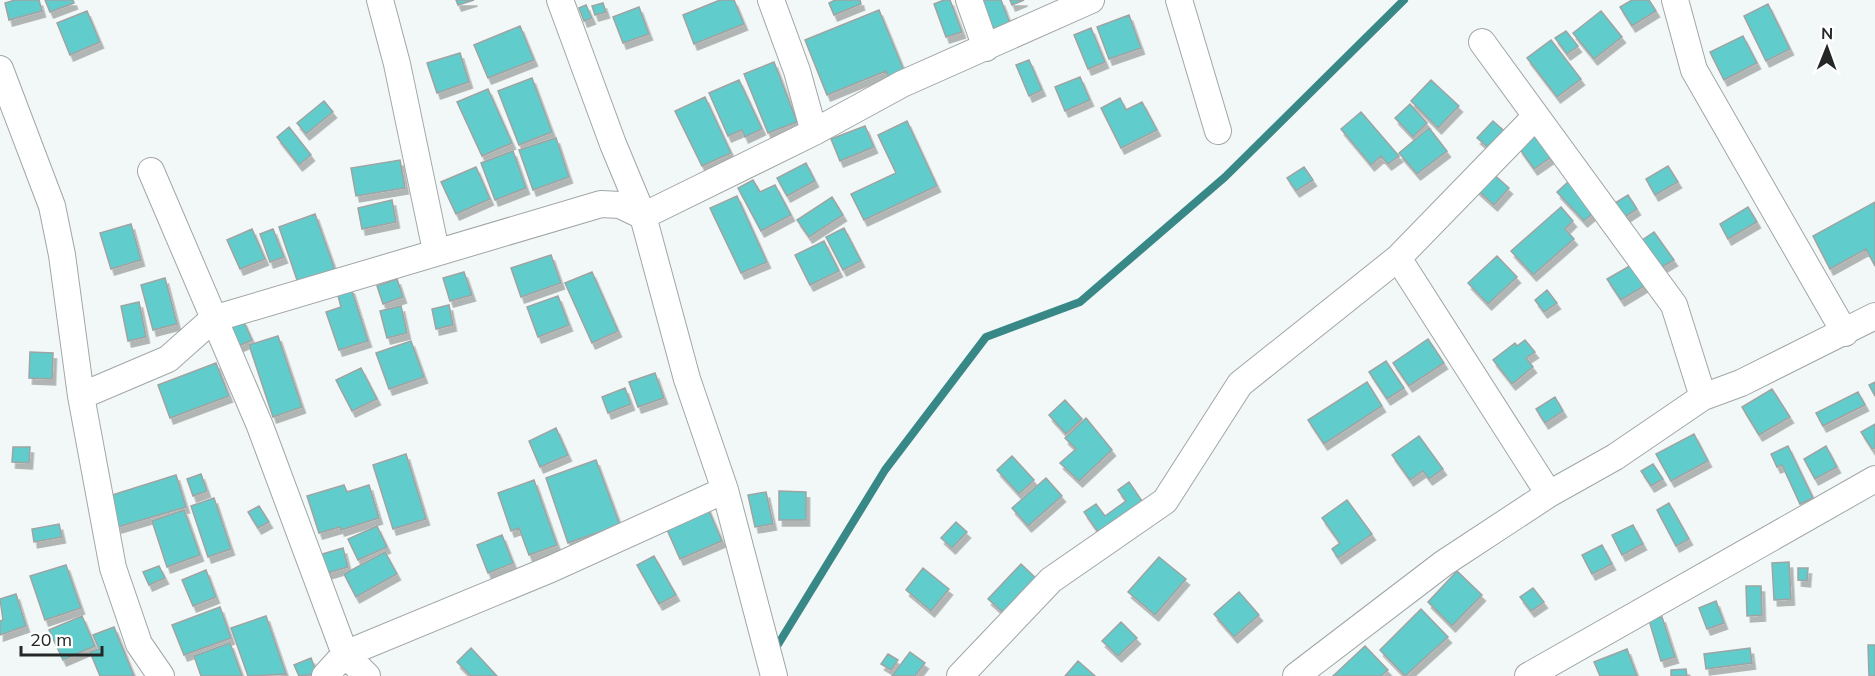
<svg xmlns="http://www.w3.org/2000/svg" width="1875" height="676" font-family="Mulish,sans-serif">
  <defs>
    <filter id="shadow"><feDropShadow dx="3.5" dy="6" stdDeviation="0" flood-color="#0004"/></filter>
  </defs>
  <rect width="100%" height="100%" fill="#f2f8f7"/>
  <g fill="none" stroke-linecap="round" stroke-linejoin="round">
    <!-- stream -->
    <path stroke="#398888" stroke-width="8" d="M774 651 885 470 986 337 1080 302 1225 177 1404 0"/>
  </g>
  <!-- building -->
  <path fill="#61cdcc" stroke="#9ea4a3" stroke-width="1.5" filter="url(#shadow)" d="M15 0H39L42 11 9 20 5 3Z
    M45 0H73L74 3 50 12Z
    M456 0H474L458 5Z
    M720 0H734L744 24 694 44 683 15Z
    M835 0H860L861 4 834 15 829 3Z
    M944 0H950L962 32 946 37 934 4Z
    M980 0H1001L1011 26 994 33Z
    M1010 0H1024L1012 5Z
    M1632 0H1649L1656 11 1632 26 1620 7Z
    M603 3 606 12 595 15 592 6Z
    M1768 4 1790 49 1766 61 1744 16Z
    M586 5 592 18 584 21 579 8Z
    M639 7 649 34 623 43 613 17Z
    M879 10 907 78 891 84 886 71 827 95 805 40Z
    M87 11 100 42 70 55 57 23Z
    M1601 11 1622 37 1594 59 1573 33Z
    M1129 15 1141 48 1109 59 1097 27Z
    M520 26 534 60 488 78 474 45Z
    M1091 28 1105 62 1088 69 1074 35Z
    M1566 31 1578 46 1567 54 1555 38Z
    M1743 36 1757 63 1724 80 1710 52Z
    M1551 40 1581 79 1557 97 1527 58Z
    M460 53 469 82 437 93 427 63Z
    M1029 60 1042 90 1029 96 1016 65Z
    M774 62 797 122 768 133 744 74Z
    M1080 77 1090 100 1065 111 1055 87Z
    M532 78 552 132 519 145 498 91Z
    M739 80 762 129 745 137 742 130 728 136 709 93Z
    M1431 80 1459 106 1438 128 1411 101Z
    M488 89 512 143 482 156 457 102Z
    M705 97 731 153 702 166 675 111Z
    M1120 98 1126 110 1142 102 1157 130 1121 148 1101 108Z
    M324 101 333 112 306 134 297 123Z
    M1410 104 1427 123 1413 137 1395 118Z
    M1361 112 1399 156 1388 164 1381 156 1371 165 1341 129Z
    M907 121 937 186 864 220 851 194 896 173 878 135Z
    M1493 121 1510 136 1495 153 1477 138Z
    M865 126 874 147 840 161 831 139Z
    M289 127 311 155 299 165 277 137Z
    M1429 128 1447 151 1417 174 1399 153Z
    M1541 132 1557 153 1534 169 1519 148Z
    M556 138 569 177 533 190 519 150Z
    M513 151 526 188 495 200 481 163Z
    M400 160 405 188 356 196 351 168Z
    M806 163 815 181 787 196 777 178Z
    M1668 166 1678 182 1655 195 1646 179Z
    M476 167 490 199 456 214 441 182Z
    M1304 167 1313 180 1296 191 1287 178Z
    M1490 171 1509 188 1494 205 1474 187Z
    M753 180 760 192 775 185 791 215 761 231 738 188Z
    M1569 181 1597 210 1584 221 1557 192Z
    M1628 195 1637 209 1617 222 1607 208Z
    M737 196 767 262 741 273 710 208Z
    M832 197 843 215 809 237 797 220Z
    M392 200 396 222 362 229 358 208Z
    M1875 202V266L1866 249 1830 269 1813 236Z
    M1561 207 1573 221 1565 229 1574 239 1533 275 1511 251Z
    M1748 207 1757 222 1728 239 1720 224Z
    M315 214 335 270 298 283 279 227Z
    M131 224 141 260 111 269 100 233Z
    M844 228 861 261 843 270 826 237Z
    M252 229 265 259 240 269 227 240Z
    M273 229 284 257 270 262 260 234Z
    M1654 232 1674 260 1657 270 1638 243Z
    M824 241 839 271 810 285 795 255Z
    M551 255 561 283 521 297 511 268Z
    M1497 256 1517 277 1488 304 1468 283Z
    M1633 264 1646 285 1621 300 1607 279Z
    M464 272 472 295 450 301 443 278Z
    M592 272 618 331 592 343 565 283Z
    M165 278 177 324 153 330 141 285Z
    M397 279 403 297 383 304 377 286Z
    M351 288 368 341 339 350 326 312 341 307 337 292Z
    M1547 290 1557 303 1544 312 1535 300Z
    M558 296 569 325 538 337 527 307Z
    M139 302 146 337 128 341 121 306Z
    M449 305 453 325 436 329 432 309Z
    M401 306 407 333 387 338 380 311Z
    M243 320 252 340 236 347 227 328Z
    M278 336 302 407 273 417 249 345Z
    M1428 339 1444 363 1409 386 1393 363Z
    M1525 340 1535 352 1526 358 1533 367 1512 384 1493 360 1515 343 1517 346Z
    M411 341 424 377 389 389 376 353Z
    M30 352 53 353 52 379 29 378Z
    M1386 361 1404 388 1387 399 1369 372Z
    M216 363 229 396 170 418 158 385Z
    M361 368 377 399 352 411 336 380Z
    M655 373 664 398 638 407 629 382Z
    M1367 382 1382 406 1324 444 1308 420Z
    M1875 382V396L1869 385Z
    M625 388 631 404 608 413 602 397Z
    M1772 389 1790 417 1759 435 1742 407Z
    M1858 392 1865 405 1823 426 1816 413Z
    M1555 397 1563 411 1545 423 1536 409Z
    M1065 400 1082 419 1066 434 1049 415Z
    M1086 418 1112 450 1079 481 1060 463 1076 449 1065 438Z
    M1875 424V448L1872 449 1861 432Z
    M556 428 568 455 540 467 529 441Z
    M1694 434 1708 461 1671 481 1656 454Z
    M1419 436 1443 469 1429 479 1423 471 1410 480 1392 455Z
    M1788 446 1813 498 1800 504 1782 465 1777 467 1771 454Z
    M1826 446 1837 467 1815 479 1804 459Z
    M13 447H30L29 463 12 462Z
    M406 454 426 519 393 529 373 465Z
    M1012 456 1034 480 1019 494 997 470Z
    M596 460 620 525 568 543 546 478Z
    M1653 464 1663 479 1651 486 1641 471Z
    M201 474 207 491 193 496 187 479Z
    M176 475 186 507 118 527 109 496Z
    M1046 478 1062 496 1028 526 1012 508Z
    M534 480 557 545 529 555 519 528 511 531 498 493Z
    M1129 482 1144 504 1100 535 1084 512 1096 504 1105 516 1126 501 1118 490Z
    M344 485 347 492 369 485 379 518 341 530 340 527 319 533 307 496Z
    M779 491 806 492V520H779Z
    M766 492 773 524 755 527 748 495Z
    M214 498 231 549 208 557 191 506Z
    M1347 500 1372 534 1338 558 1332 549 1340 543 1322 518Z
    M1669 503 1689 539 1676 546 1657 510Z
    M706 504 722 541 680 559 664 523Z
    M259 506 269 522 258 528 248 512Z
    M184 510 200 555 167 567 152 521Z
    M956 522 967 532 952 548 941 538Z
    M59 524 62 537 34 542 32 529Z
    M1633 525 1643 544 1622 555 1612 535Z
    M377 526 387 547 358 560 348 539Z
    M502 535 513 563 488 573 477 545Z
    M1602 545 1612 564 1592 574 1582 555Z
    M343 548 348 567 317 576 312 557Z
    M385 552 397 574 356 597 344 574Z
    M654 556 676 595 659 604 637 565Z
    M1159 557 1186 579 1155 615 1128 592Z
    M1789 562 1791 599 1774 600 1772 563Z
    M1021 564 1040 582 1007 616 988 599Z
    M66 565 81 608 45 620 30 576Z
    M159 566 165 578 149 585 143 572Z
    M923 568 949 589 931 611 906 590Z
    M1798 568H1808L1807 581 1798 580Z
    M206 570 216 597 193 606 182 580Z
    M1457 571 1482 595 1452 626 1428 602Z
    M1746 586H1761L1762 615 1747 616Z
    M1533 588 1544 602 1531 611 1520 597Z
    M1239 592 1259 615 1234 637 1214 614Z
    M16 594 26 626 0 635V621L3 620 0 599Z
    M1716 601 1724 623 1707 629 1699 608Z
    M220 607 231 638 184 655 172 625Z
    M1421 609 1448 637 1405 676 1380 650Z
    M82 616 95 646 63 660 49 630Z
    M266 616 286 674 248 676 231 628Z
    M1662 617 1675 657 1661 661 1649 620Z
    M1121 622 1137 638 1118 656 1102 641Z
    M114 627 134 676H100L90 652 99 649 93 635Z
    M230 643 242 676H201L194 656Z
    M1868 645H1875V676H1869Z
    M1365 646 1388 670 1381 676H1333Z
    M471 648 497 676H471L457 662Z
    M1750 648 1752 663 1706 669 1704 654Z
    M1627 649 1637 676H1600L1594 662Z
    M910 652 925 663 915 676H892Z
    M888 654 898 660 891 670 881 664Z
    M311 658 317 674 299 676 294 665Z
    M1078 661 1095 676H1065Z
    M1686 669 1687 676H1671V670Z"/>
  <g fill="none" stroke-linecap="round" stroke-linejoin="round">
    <defs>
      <path id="minor" d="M380 0 397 64 436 251
        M560 0 613 144 643 216 687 379 725 490 774 676
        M771 0 797 71 814 132
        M969 0 986 48
        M1179 0 1218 131
        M1675 0 1694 70 1845 333
        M1482 42 1674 305 1703 397
        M0 69 52 206 62 255 81 396 113 568 139 644 161 676
        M151 171 260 426 345 654 367 676
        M1398 258 1549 494
        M81 396 168 359 213 319 601 204 620 205 643 216 814 132 902 84 1091 0
        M325 676 345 654 551 569 725 490
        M960 676 1051 580 1165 501 1240 384 1398 258 1536 116
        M1296 676 1444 563 1549 494 1615 457 1703 397 1741 383 1875 316
        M1528 676 1875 479"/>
    </defs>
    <!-- minor casing -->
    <use href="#minor" stroke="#a1a6a6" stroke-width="28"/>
    <!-- minor -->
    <use href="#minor" stroke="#fff" stroke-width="26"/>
  </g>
  <!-- north arrow -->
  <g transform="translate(1827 48) rotate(1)" stroke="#ffffff" stroke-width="4.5" paint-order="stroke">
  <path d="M0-4.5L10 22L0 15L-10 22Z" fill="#252727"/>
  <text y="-9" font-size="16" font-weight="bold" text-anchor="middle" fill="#252727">N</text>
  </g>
  <!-- scale -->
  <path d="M21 646v9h81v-9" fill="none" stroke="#252727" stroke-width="3"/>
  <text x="30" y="646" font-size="18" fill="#252727" stroke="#ffffff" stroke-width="4.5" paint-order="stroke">20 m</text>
</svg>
